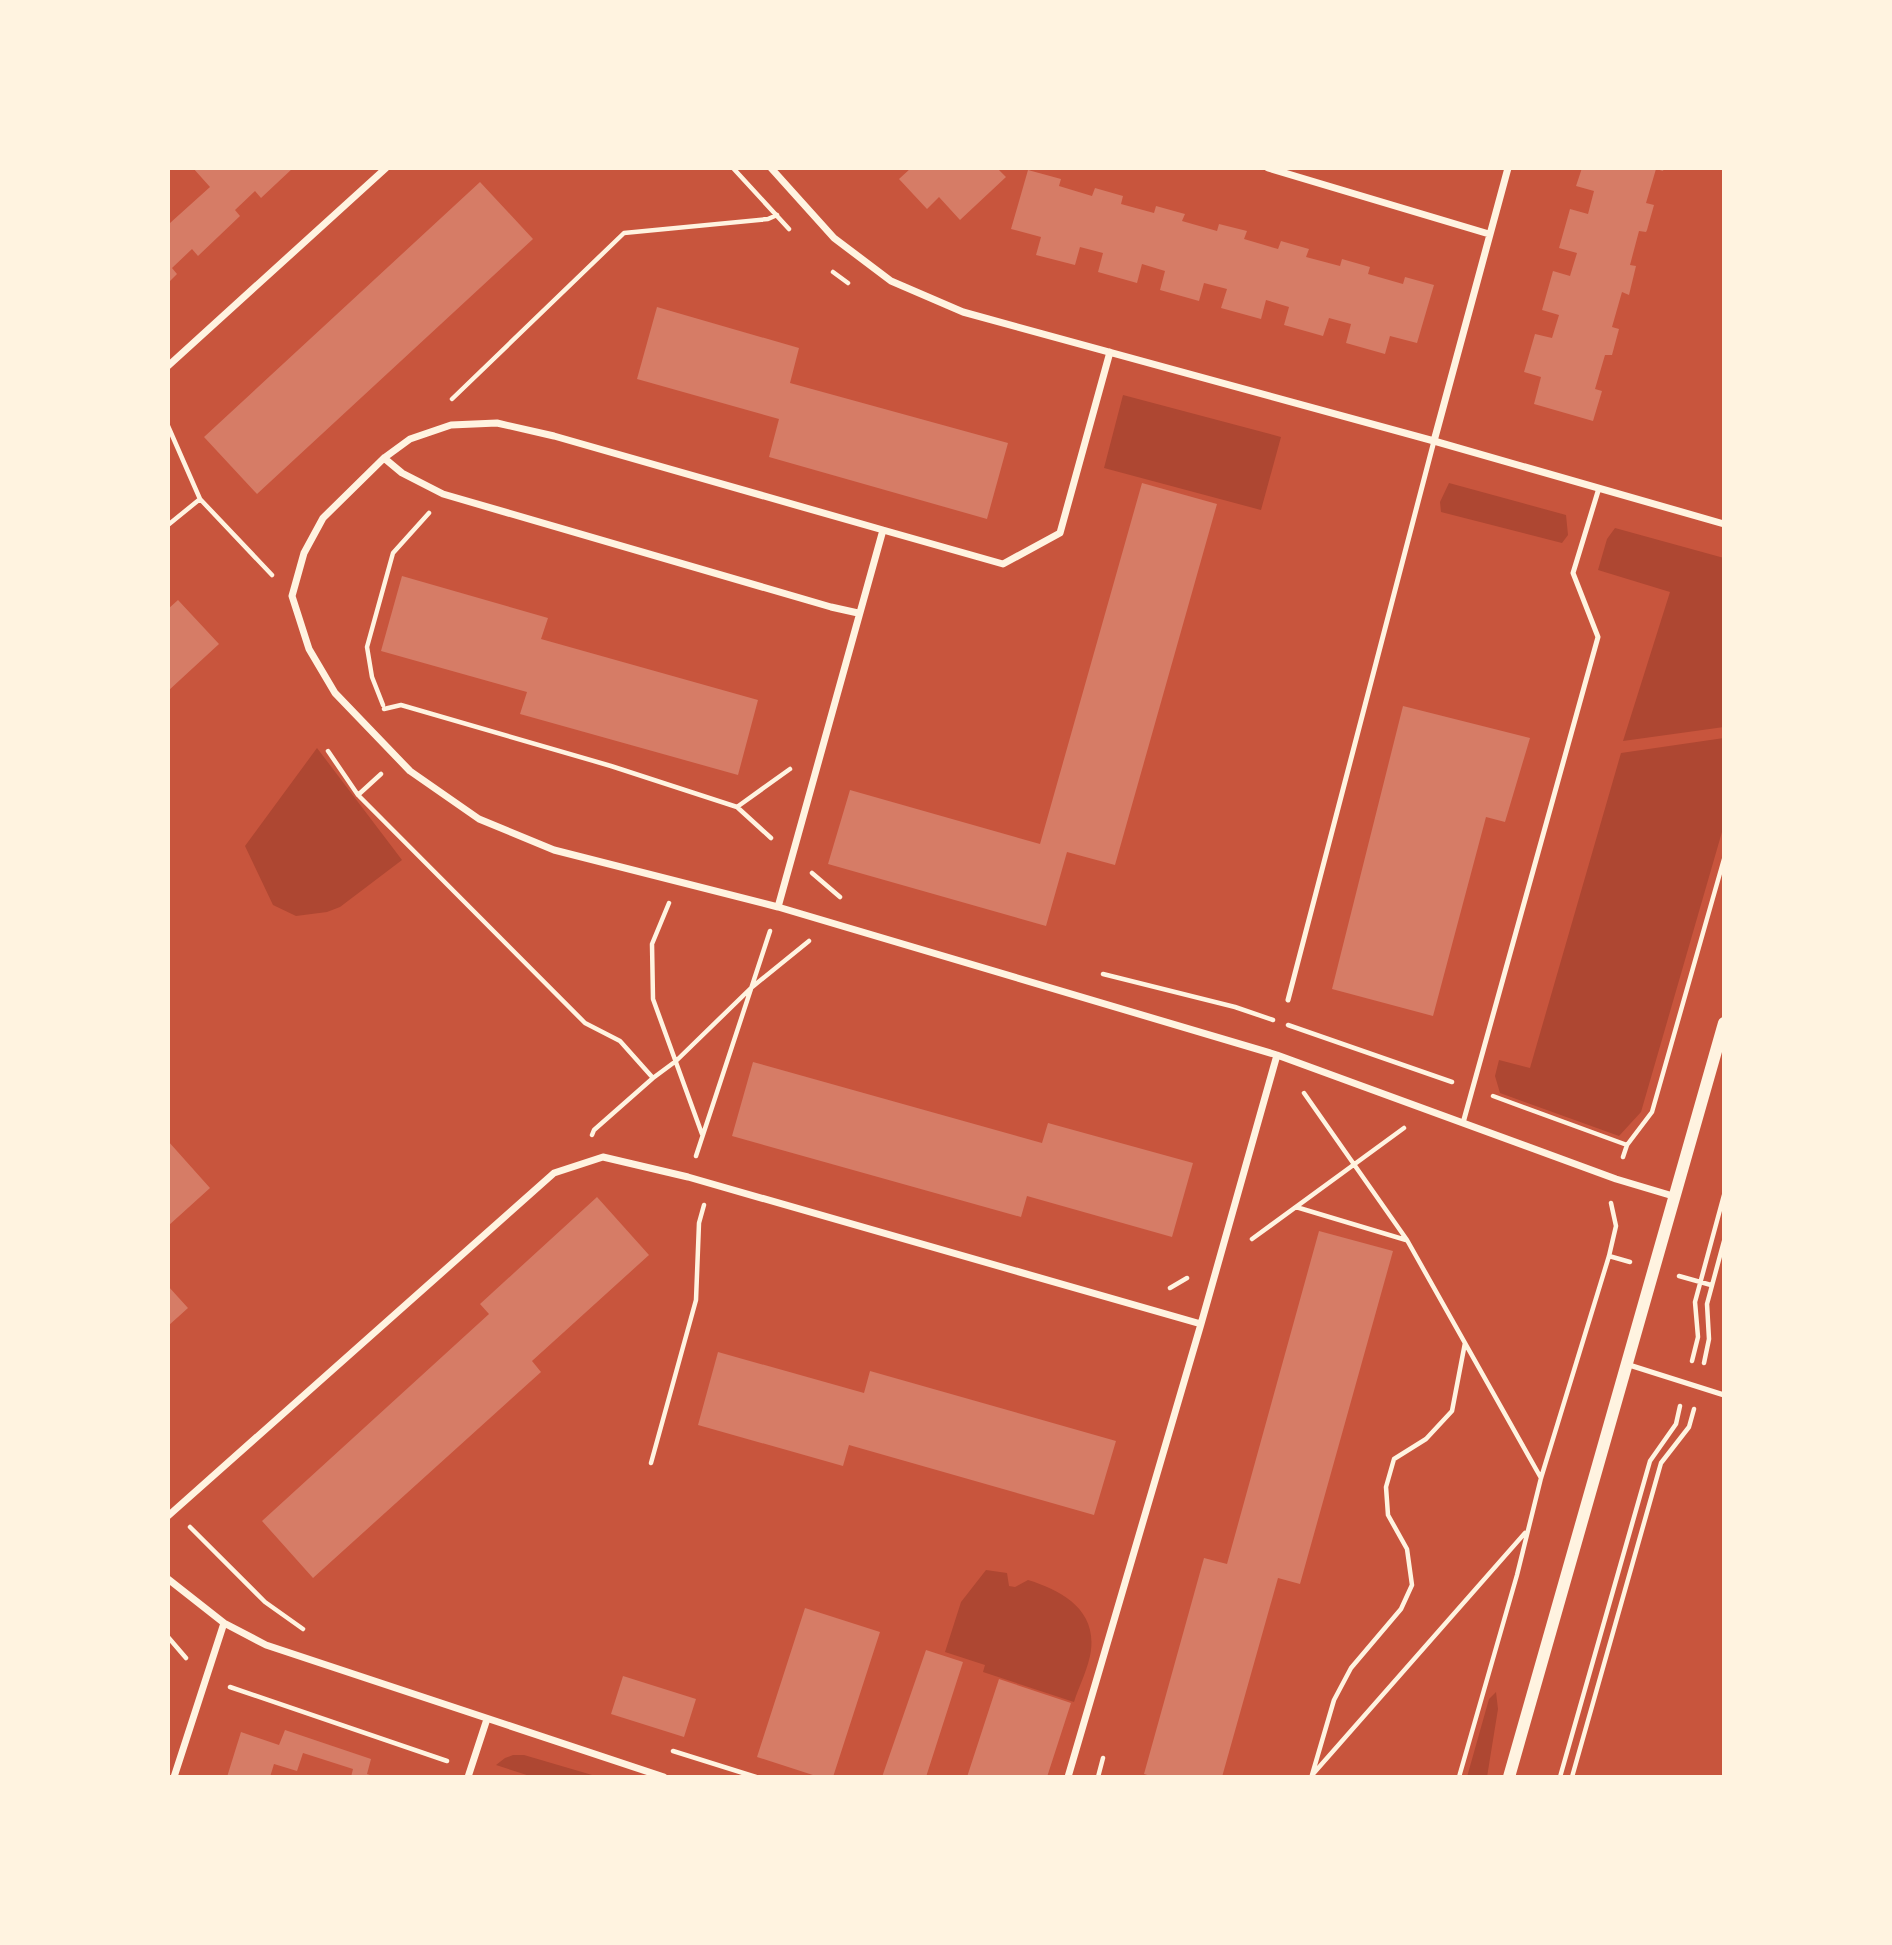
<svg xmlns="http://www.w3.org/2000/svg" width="1892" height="1945" font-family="Mulish,sans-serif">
  <rect width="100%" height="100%" fill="#c8553d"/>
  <!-- green -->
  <path fill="#ae4732" d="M1123 395 1281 437 1261 510 1104 468Z
    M1449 483 1566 515 1568 535 1562 543 1441 512 1440 502Z
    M1615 528 1724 558V727L1623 741 1670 592 1598 570 1607 539Z
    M1724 738V825L1641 1112 1619 1136 1500 1093 1495 1076 1499 1060 1530 1068 1621 753Z
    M317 748 402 860 340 907 327 912 296 916 273 905 245 846Z
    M986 1570 1007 1573 1009 1586 1015 1587 1028 1580C1061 1590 1096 1609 1091 1650 1089 1667 1079 1686 1074 1702L983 1672 985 1665 945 1652 961 1602Z
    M1496 1692 1498 1709 1487 1777H1467L1489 1699Z
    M513 1755H524L599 1777H533L496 1765 505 1758Z"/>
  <!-- building -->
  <path fill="#d67c66" d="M193 168H293L261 198 255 191 235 210 240 216 198 256 192 249 172 268 177 274 168 283V221L170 223 210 187Z
    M911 168H997L1006 177 960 220 939 197 927 209 899 179Z
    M1582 168H1664L1663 171 1656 169 1646 203 1654 205 1647 230 1646 232 1639 231 1630 265 1636 266 1629 295 1622 292 1612 327 1619 329 1612 355H1605L1595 389 1602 391 1593 421 1534 404 1541 377 1524 372 1535 334 1552 338 1559 315 1542 310 1553 271 1570 276 1577 253 1559 248 1570 209 1588 214 1594 191 1576 186Z
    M1028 170 1061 179 1059 186 1092 196 1095 188 1123 196 1121 204 1154 213 1156 206 1185 214 1182 221 1217 231 1219 224 1247 231 1244 239 1278 249 1281 241 1309 249 1306 257 1340 266 1342 259 1370 267 1368 274 1403 284 1405 277 1434 285 1417 343 1390 336 1385 354 1346 343 1351 324 1329 318 1323 336 1284 325 1289 307 1266 300 1261 319 1221 308 1227 289 1204 283 1199 301 1160 290 1165 271 1142 264 1137 283 1098 272 1103 253 1080 247 1075 265 1036 255 1041 237 1011 229Z
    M480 182 533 239 257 494 204 437Z
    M657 307 799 348 790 383 1008 443 987 519 769 457 779 419 637 379Z
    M1142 483 1217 504 1115 865 1067 852 1046 926 828 864 850 790 1040 844Z
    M402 576 548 618 541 639 758 700 738 775 520 714 527 692 381 651Z
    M178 600 219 644 168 691V609Z
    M1403 706 1530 738 1505 822 1486 817 1433 1016 1332 989Z
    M753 1062 1042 1143 1048 1123 1193 1163 1172 1237 1027 1196 1021 1217 732 1136Z
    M168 1141 210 1188 168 1226Z
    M597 1197 649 1255 532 1361 541 1372 313 1578 262 1521 489 1314 480 1304Z
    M1319 1231 1393 1251 1300 1584 1278 1578 1222 1777H1154L1144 1774 1204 1558 1227 1564Z
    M168 1286 188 1308 168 1326Z
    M718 1352 864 1393 870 1371 1116 1441 1094 1515 849 1445 843 1466 698 1425Z
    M805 1608 880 1632 833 1777H819L757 1757Z
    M926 1650 963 1662 926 1777H882Z
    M623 1676 696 1699 684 1737 611 1714Z
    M999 1679 1071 1703 1047 1777H967Z
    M285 1730 371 1759 367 1774 376 1777H351L353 1769 303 1753 297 1771 274 1764 270 1777H227L241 1732 279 1745Z"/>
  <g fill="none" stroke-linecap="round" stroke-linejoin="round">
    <!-- path -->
    <path stroke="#fff3e0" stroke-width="4.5" d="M733 168 789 229
      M833 272 848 283
      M452 399 624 233 768 219 777 215
      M168 426 200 499 272 575
      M168 525 200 499
      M383 705 372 677 367 647 393 553 429 513
      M384 709 401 705 611 766 737 807 771 838
      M328 751 358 795 585 1023 620 1041 653 1078 594 1130 592 1135
      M358 795 381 774
      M737 807 790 769
      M812 873 840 897
      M669 903 652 944 653 999 702 1134
      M1103 974 1235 1007 1273 1020
      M1288 1025 1452 1082
      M653 1078 676 1061 751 988 809 941
      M1304 1093 1407 1240 1541 1478
      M1493 1096 1627 1145
      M696 1156 770 931
      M1623 1157 1627 1145 1652 1112 1724 859
      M1296 1207 1406 1240
      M1252 1239 1404 1128
      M1609 1256 1630 1262
      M1679 1276 1711 1285
      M1170 1288 1187 1278
      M1692 1361 1698 1337 1695 1302 1724 1195
      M1704 1363 1709 1339 1707 1304 1724 1241
      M651 1463 696 1300 699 1223 704 1205
      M190 1527 265 1602 303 1629
      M168 1637 186 1658
      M230 1687 447 1761
      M673 1751 756 1777
      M1313 1774 1525 1533
      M1312 1775 1334 1700 1351 1668 1401 1609 1412 1585 1407 1549 1388 1515 1386 1487 1394 1459 1426 1439 1452 1411 1465 1343
      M1098 1777 1103 1758
      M1459 1777 1517 1575 1541 1478 1609 1256 1616 1226 1611 1203
      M1560 1777 1650 1461 1676 1424 1680 1406
      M1572 1777 1661 1463 1689 1427 1694 1409"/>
    <!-- service -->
    <path stroke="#fff3e0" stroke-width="5" d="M1288 1000 1434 441
      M1463 1123 1598 637 1573 573 1599 488
      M1626 1364 1724 1395"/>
    <!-- minor -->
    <path stroke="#fff3e0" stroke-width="7" d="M771 168 834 238 891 281 963 312 1434 441 1724 524
      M1268 168 1489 234
      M168 366 386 168
      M1434 441 1508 168
      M384 458 402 473 443 494 831 607 858 613
      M883 530 554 436 497 423 451 425 410 439 384 458 323 518 304 553 292 596 309 649 335 693 410 771 479 819 554 850 778 907 1277 1055 1616 1179 1673 1196
      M778 907 883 530 1003 564 1060 533 1110 352
      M168 1516 554 1173 603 1157 688 1177 1201 1324
      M168 1579 224 1623 266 1645 664 1777
      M174 1777 224 1623
      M468 1777 487 1719
      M1068 1777 1201 1324 1277 1055"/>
    <!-- tertiary -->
    <path stroke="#fff3e0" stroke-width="12" d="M1509 1777 1724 1023"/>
  </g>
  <!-- border -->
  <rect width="1892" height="1945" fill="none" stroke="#fff3e0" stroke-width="340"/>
</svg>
